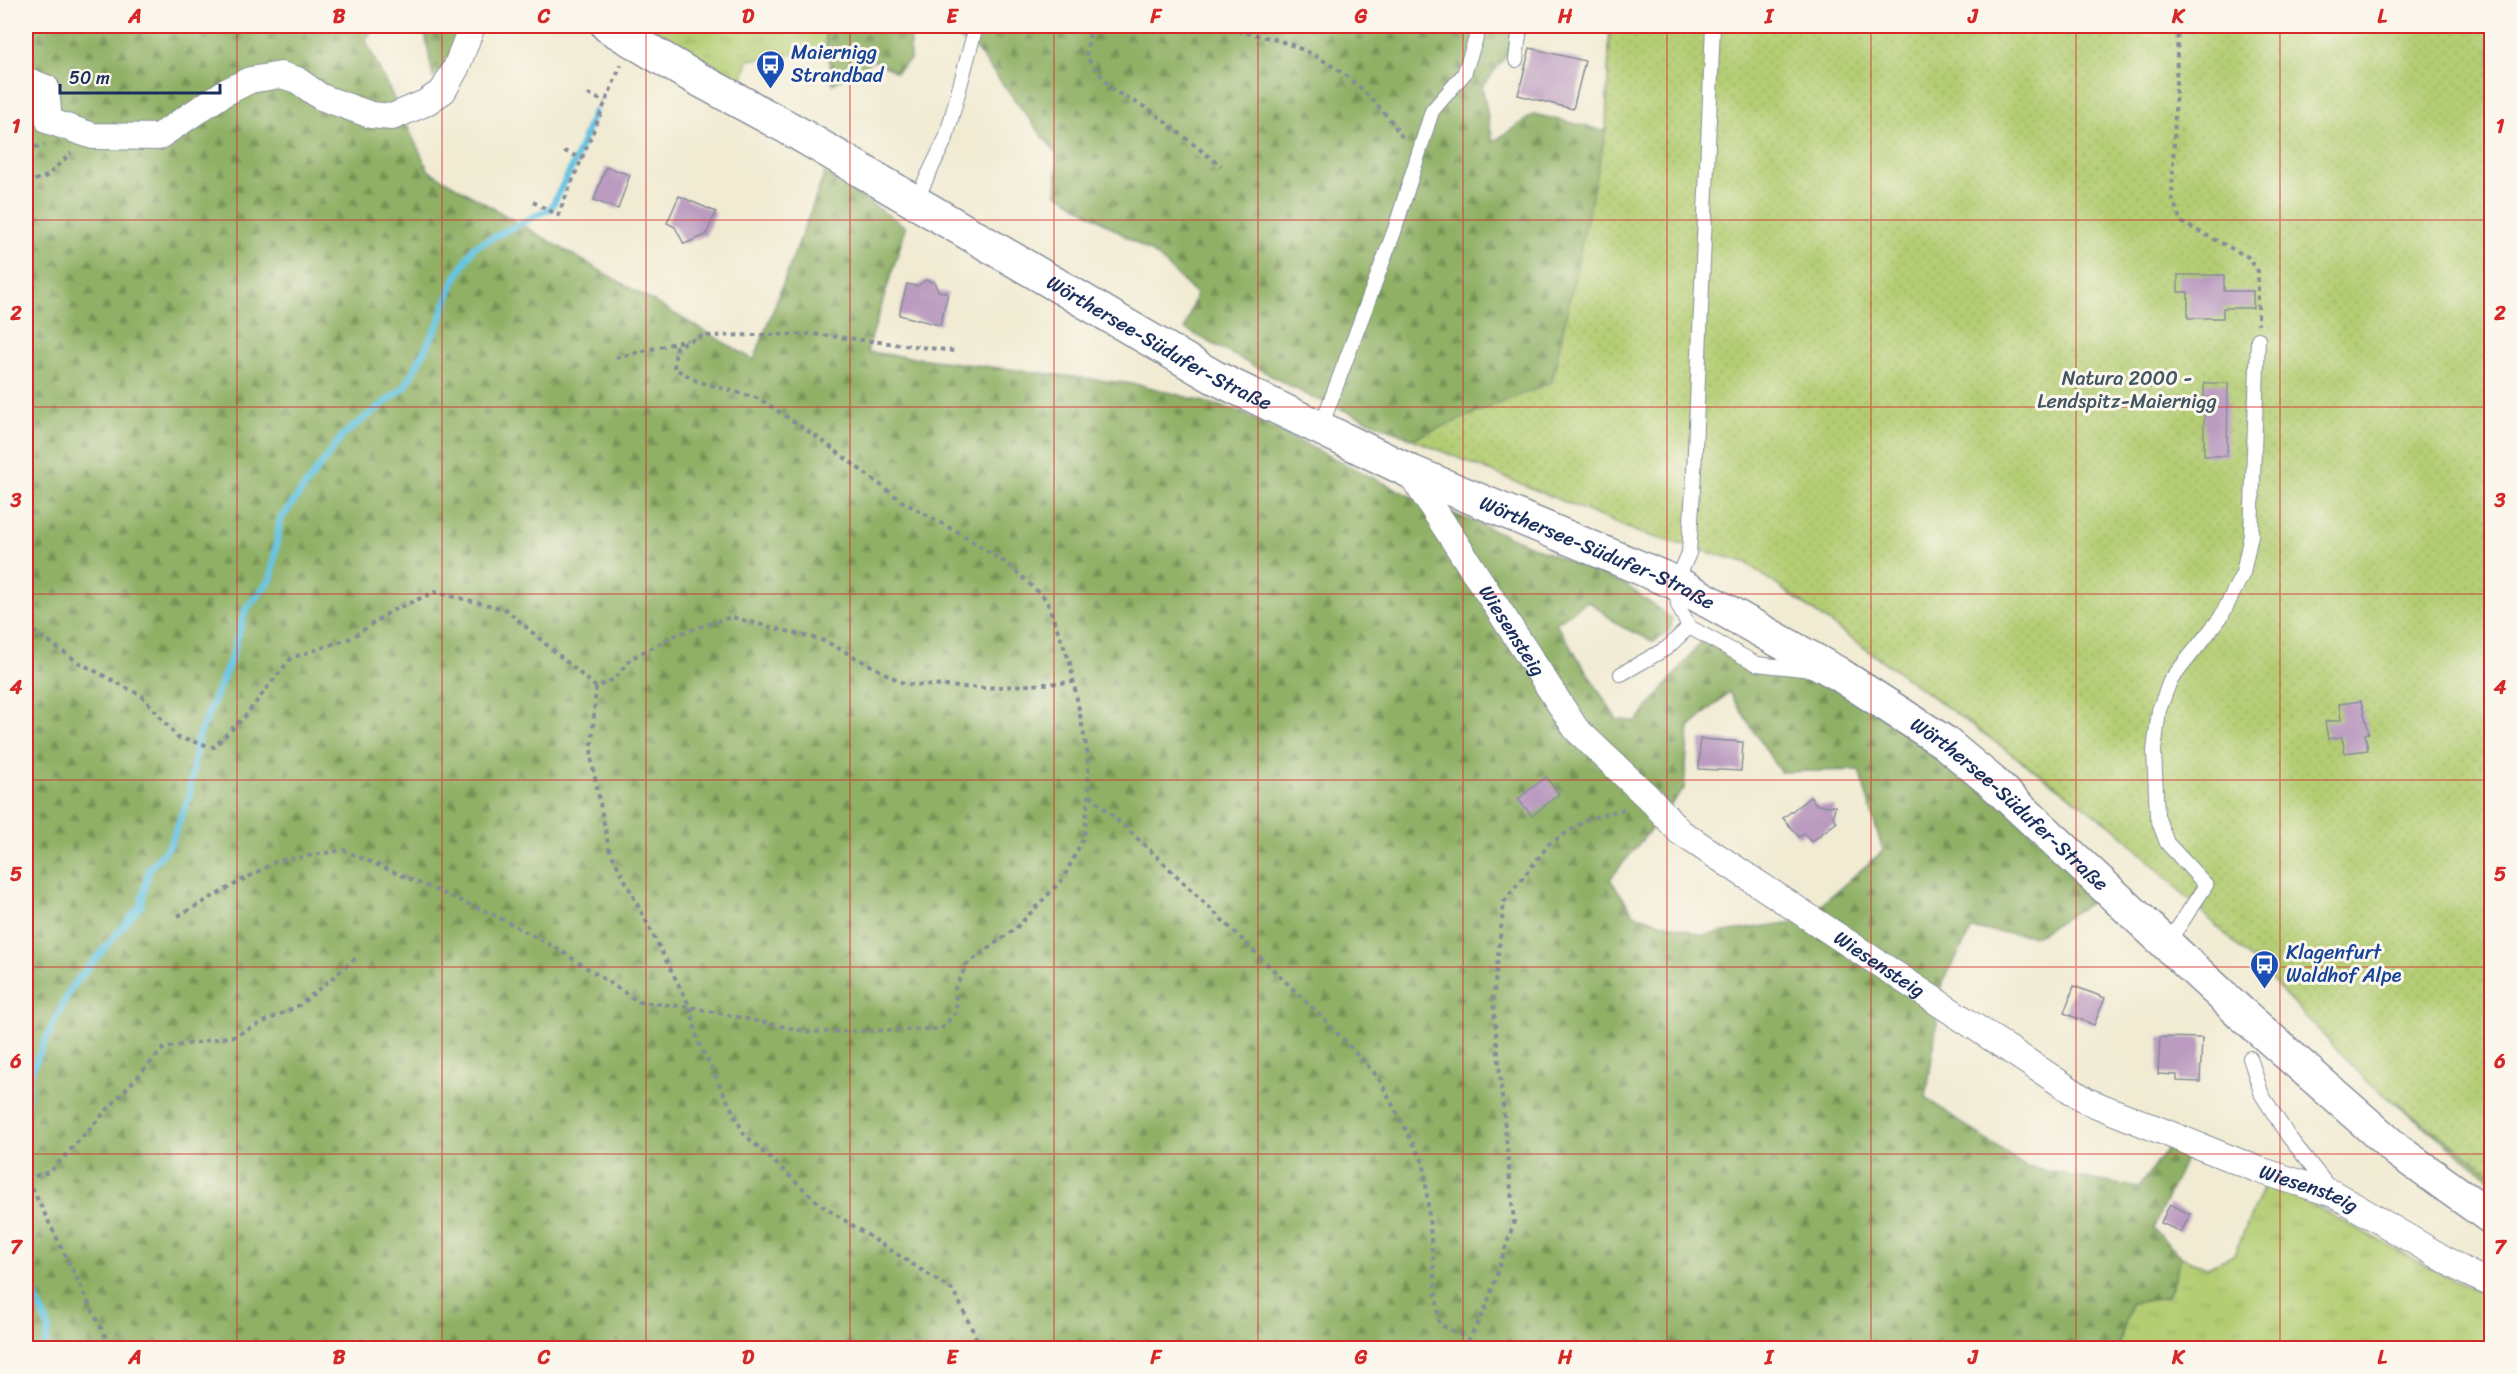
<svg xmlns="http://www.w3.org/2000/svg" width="2517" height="1374" font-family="Sriracha,sans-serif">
  <defs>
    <pattern id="grass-tufts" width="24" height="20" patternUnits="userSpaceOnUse" patternTransform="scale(1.5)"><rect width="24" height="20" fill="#b4cd73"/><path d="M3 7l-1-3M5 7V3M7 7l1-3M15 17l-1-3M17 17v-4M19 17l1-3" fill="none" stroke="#9ab066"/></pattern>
    <pattern id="forest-firs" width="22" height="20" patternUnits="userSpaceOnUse" patternTransform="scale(1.5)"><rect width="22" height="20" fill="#8fb065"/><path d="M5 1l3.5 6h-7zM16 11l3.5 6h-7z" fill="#749056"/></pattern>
    <pattern id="park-dots" width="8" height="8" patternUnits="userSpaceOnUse" patternTransform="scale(1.5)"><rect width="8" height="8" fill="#b4cd73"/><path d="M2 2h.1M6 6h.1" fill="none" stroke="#9ab066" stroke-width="1.8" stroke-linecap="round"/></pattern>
  </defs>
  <rect width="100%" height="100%" fill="#fbf7ec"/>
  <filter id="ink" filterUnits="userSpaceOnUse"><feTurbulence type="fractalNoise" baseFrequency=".0167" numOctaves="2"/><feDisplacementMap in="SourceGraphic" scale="12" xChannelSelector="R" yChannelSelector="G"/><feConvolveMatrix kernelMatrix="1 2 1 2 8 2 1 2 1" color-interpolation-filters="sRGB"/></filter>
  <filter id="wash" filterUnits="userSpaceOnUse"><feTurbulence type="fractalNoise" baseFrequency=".008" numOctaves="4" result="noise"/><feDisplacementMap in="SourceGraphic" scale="24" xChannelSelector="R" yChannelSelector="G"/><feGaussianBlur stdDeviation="1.35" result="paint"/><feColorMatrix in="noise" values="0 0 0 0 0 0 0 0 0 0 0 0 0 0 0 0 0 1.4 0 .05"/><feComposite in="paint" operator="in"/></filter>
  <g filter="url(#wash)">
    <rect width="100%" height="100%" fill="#f1ebd3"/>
    <!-- grass -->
    <path fill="url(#grass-tufts)" stroke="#687e68" stroke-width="1.5" d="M650 26H824L827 50 748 60 742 82Z
      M2266 1180 2451 1279 2491 1298V1348H2118L2131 1303 2167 1297 2181 1257 2207 1267 2234 1255Z"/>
    <!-- forest -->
    <path fill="url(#forest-firs)" stroke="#557062" stroke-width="1.5" fill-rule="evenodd" d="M26 26H374L366 41 429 171 754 360 825 173 906 227 867 352 1141 385 1238 411 1406 494 1626 585 1672 619 1670 630 1654 642 1622 627 1588 601 1556 623 1617 720 1637 721 1703 640 1741 661 1827 677 1970 772 2099 897 2036 936 1972 929 1943 982 1926 1098 2026 1167 2138 1188 2172 1142 2190 1148 2153 1229 2181 1257 2167 1297 2131 1303 2118 1348H26ZM1729 692 1780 772 1859 770 1883 851 1802 921 1703 935 1634 914 1610 879 1684 789 1689 728Z
      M424 26H458C460 45 447 66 433 78Z
      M824 26H910V60L896 72 874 60 833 84Z
      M938 26H1529L1482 87 1493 142 1534 114 1606 131 1610 26H2491V1179L2368 1082 2256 964 2238 871 2115 828 1745 562 1640 533 1307 395 1185 329 1196 294 1157 256 1057 193V155L975 48Z"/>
    <!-- park -->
    <path fill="url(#park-dots)" stroke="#687e68" stroke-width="1.5" d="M1610 26H2491V1172L2368 1082 2256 964 2115 828 1745 562 1640 533 1412 439 1552 382 1606 131Z"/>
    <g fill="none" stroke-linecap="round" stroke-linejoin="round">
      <!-- stream -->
      <path stroke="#65c4e3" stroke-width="7" d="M26 1109 30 1073 71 988 141 905 149 869 170 845 189 797 197 740 231 659 246 609 271 579 280 520 343 435 405 387 438 325 453 283 474 247 551 208 576 159 594 112
        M26 1276 49 1328 44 1348"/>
    </g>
    <g id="blocks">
      <!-- building -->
      <path fill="#bb9cc0" d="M1530 48 1585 61 1573 109 1518 95Z
        M606 167 630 175 618 209 594 200Z
        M679 196 716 212 706 235 684 244 675 227 667 223Z
        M2178 275H2224V291H2253V308H2223V318H2188V292H2178Z
        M926 280 934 282 938 291 948 293 940 325 899 315 907 284 917 286Z
        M2204 383H2228L2227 456H2204Z
        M2361 701 2369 733 2365 734 2368 750 2345 753 2342 737 2328 739 2325 722 2341 720 2339 704Z
        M1700 739 1743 742 1741 771 1699 769Z
        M1546 777 1559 794 1532 816 1518 799Z
        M1810 797 1817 805 1835 806 1833 817 1837 822 1811 842 1804 833 1799 837 1783 818Z
        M2074 986 2105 998 2094 1025 2064 1013Z
        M2160 1037 2202 1038 2200 1082 2177 1081V1075L2158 1074Z
        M2170 1204 2190 1214 2181 1232 2161 1223Z"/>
    </g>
  </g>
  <g filter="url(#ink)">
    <use href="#blocks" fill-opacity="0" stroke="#868d98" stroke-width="1.5"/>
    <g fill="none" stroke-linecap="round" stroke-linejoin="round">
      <defs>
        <path id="lane" d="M1713 26 1694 473 1689 553 1676 583 1678 605 1689 627 1757 664 1811 670
          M1516 60 1520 26
          M915 202 946 138 976 26
          M1320 429 1394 232 1432 111 1464 74 1480 26
          M1621 674 1667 648 1689 627
          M2168 943 2206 885 2167 843 2157 816 2154 751 2159 710 2170 681 2221 617 2243 573 2251 535 2258 339
          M2250 1058 2262 1095 2288 1136 2331 1190"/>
        <g id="street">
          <path d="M26 80 46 88 49 121 93 136 158 137 224 93 250 80 281 75 297 80 321 97 371 115 392 117 425 103 443 91 456 68 472 26"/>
          <path id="s1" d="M1409 471 1576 729 1653 802 1680 832 2087 1101 2259 1170 2334 1194 2468 1273 2492 1284"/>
        </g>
        <g id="secondary">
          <path id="s2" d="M608 26 685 72 794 131 1214 377 1409 471 1676 583 1837 673 1944 742 1991 781 2241 1013 2398 1151 2492 1218"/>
        </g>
      </defs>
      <!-- lane casing -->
      <use href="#lane" stroke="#868d98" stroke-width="16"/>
      <!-- street casing -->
      <use href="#street" stroke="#868d98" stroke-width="28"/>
      <!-- secondary casing -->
      <use href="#secondary" stroke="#868d98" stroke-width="36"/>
      <!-- path -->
      <path stroke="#868d98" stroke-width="4" stroke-dasharray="4.5 4.5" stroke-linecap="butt" d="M1094 26 1090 30 1086 57 1114 91 1150 110 1221 166
        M1220 26C1241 33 1263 35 1283 42 1333 58 1377 97 1404 140
        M2178 26 2172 197 2181 222 2248 257 2258 271V324
        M588 94 605 102
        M26 149 45 145
        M564 151 583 159
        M26 183 47 176 71 153
        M533 202 558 215 621 65
        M616 358 687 340
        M26 626 78 662 142 696 178 738 214 747 245 716 291 658 351 638 391 611 435 592 505 609 596 687 615 679 630 659 678 634 731 617 825 641 905 684 984 688 1074 682
        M596 687 591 757 609 849 690 1007 698 1041 744 1134 821 1205 954 1291 981 1348
        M1090 795 1150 850 1322 1017 1378 1077 1424 1164 1439 1324 1469 1339 1485 1310 1514 1222 1493 1001 1504 902 1549 844 1588 819 1628 808
        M178 916 277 861 343 850 494 915 558 949 639 1002 690 1007 809 1032 941 1029 957 1012 955 988 967 964 1016 928 1063 879 1084 837 1089 794 1088 756 1070 663 1046 599 1010 566 961 534 903 502 820 439 760 399 697 381 674 368 676 347 702 336 813 334 954 351
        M26 1178 50 1172 164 1048 234 1036 300 1005 356 958
        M28 1180 111 1348
        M1468 1348 1469 1339"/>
      <!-- lane -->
      <use href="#lane" stroke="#fff" stroke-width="14"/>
      <!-- street -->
      <use href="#street" stroke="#fff" stroke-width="26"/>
      <!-- secondary -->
      <use href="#secondary" stroke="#fff" stroke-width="33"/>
    </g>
  </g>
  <!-- grid -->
  <path fill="none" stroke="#d62828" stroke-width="1.5" stroke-opacity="0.55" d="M237 26V1348M442 26V1348M646 26V1348M850 26V1348M1054 26V1348M1258 26V1348M1463 26V1348M1667 26V1348M1871 26V1348M2076 26V1348M2280 26V1348M26 220H2492M26 407H2492M26 594H2492M26 780H2492M26 967H2492M26 1154H2492"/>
  <!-- icons -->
  <defs>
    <symbol id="bus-pin" viewBox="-11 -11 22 30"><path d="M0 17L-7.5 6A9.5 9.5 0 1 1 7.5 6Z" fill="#1a4fb4" stroke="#fbf7ec"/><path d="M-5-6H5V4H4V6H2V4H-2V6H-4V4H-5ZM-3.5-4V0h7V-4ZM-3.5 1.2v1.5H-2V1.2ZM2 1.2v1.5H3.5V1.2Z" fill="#fff"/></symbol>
  </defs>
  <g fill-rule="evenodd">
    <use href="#bus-pin" x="754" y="48" width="33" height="45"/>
    <use href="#bus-pin" x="2248" y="948" width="33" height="45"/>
  </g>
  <g text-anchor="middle" stroke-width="6" stroke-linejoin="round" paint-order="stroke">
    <!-- transit labels -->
    <g font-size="20" fill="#164399" stroke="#fbf7ec" text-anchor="start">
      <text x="791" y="59">Maiernigg<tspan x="791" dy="23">Strandbad</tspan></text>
      <text x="2286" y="959">Klagenfurt<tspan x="2286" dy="23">Waldhof Alpe</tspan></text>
    </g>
    <!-- street labels -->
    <g font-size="20" fill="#1b2f5e" stroke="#fbf7ec">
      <text dy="7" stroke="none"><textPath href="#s2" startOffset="636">Wörthersee-Südufer-Straße</textPath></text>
      <text dy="7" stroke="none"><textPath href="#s2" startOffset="1122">Wörthersee-Südufer-Straße</textPath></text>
      <text dy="7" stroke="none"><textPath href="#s1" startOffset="190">Wiesensteig</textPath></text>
      <text dy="7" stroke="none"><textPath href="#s2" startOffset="1608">Wörthersee-Südufer-Straße</textPath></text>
      <text dy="7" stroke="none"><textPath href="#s1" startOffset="693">Wiesensteig</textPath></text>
      <text dy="7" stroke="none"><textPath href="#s1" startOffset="1180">Wiesensteig</textPath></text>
    </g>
    <!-- park labels -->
    <g font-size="20" fill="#415663" stroke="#fbf7ec">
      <text x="2127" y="385">Natura 2000 -<tspan x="2127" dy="23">Lendspitz-Maiernigg</tspan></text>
    </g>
  </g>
  <!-- margin -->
  <rect width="2517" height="1374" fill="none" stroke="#fbf7ec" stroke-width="66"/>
  <!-- scale -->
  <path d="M60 84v9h160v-9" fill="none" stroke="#1b2f5e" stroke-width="3"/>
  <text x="69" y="84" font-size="18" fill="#1b2f5e" stroke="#fbf7ec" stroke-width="4.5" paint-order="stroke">50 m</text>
  <rect x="33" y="33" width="2451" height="1308" fill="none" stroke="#d62828" stroke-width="2"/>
  <g font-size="20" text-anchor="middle" font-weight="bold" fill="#d62828">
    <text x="135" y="23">A</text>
    <text x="339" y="23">B</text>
    <text x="544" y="23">C</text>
    <text x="748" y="23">D</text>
    <text x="952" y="23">E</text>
    <text x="1156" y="23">F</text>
    <text x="1361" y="23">G</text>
    <text x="1565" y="23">H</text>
    <text x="1769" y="23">I</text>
    <text x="1973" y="23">J</text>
    <text x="2178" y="23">K</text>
    <text x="2382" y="23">L</text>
    <text x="16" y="133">1</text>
    <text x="2500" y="133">1</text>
    <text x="16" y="320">2</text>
    <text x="2500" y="320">2</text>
    <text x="16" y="507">3</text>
    <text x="2500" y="507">3</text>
    <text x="16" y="694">4</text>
    <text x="2500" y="694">4</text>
    <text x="16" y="881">5</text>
    <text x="2500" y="881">5</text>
    <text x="16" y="1068">6</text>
    <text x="2500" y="1068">6</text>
    <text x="16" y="1254">7</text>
    <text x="2500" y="1254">7</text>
    <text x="135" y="1364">A</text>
    <text x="339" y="1364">B</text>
    <text x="544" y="1364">C</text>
    <text x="748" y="1364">D</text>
    <text x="952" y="1364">E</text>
    <text x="1156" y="1364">F</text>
    <text x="1361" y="1364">G</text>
    <text x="1565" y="1364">H</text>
    <text x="1769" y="1364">I</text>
    <text x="1973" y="1364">J</text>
    <text x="2178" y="1364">K</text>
    <text x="2382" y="1364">L</text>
  </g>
</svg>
